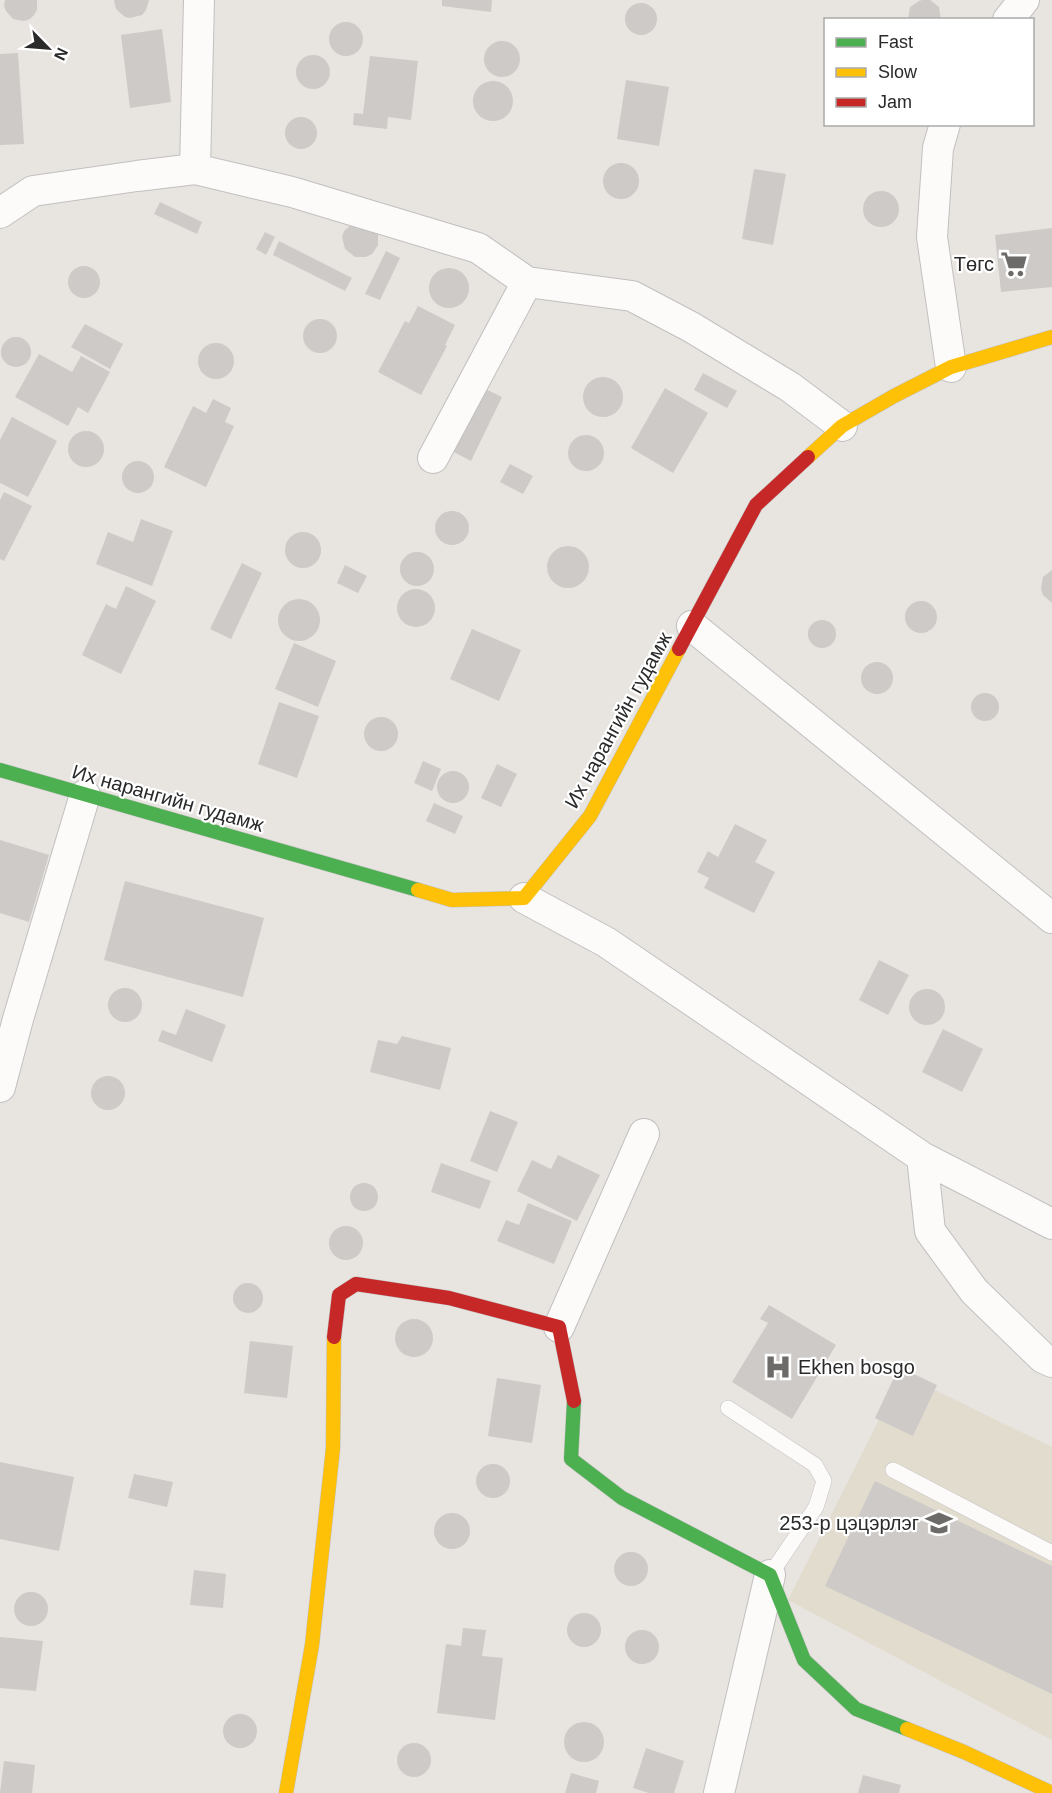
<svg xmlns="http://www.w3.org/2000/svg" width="1052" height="1793" font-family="Helvetica,sans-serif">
  <rect width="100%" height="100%" fill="#e8e4e0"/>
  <!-- education -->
  <path fill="#e2dccf" d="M902 1374 1052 1447V1740L788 1600Z"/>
  <!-- building -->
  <path fill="#cdcac7" d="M5 0H37V10L34 15 30 19 24 21 13 19 6 11 4 6Z
    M114 0H149L146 10 142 15 130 18 125 17 116 9Z
    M442 0H492L491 12 442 6Z
    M922 0H930L939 7 941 20H908L910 7 919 1Z
    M625 19a16 16 0 1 1 32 0a16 16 0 1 1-32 0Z
    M329 39a17 17 0 1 1 34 0a17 17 0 1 1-34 0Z
    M162 29 171 102 130 108 121 35Z
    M484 59a18 18 0 1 1 36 0a18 18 0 1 1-36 0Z
    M18 53 24 144 0 145V54Z
    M296 72a17 17 0 1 1 34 0a17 17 0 1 1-34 0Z
    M370 56 418 61 411 120 388 117 387 129 353 125 354 113 363 114Z
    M626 80 669 87 659 146 617 139Z
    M473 101a20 20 0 1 1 40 0a20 20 0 1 1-40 0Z
    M285 133a16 16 0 1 1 32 0a16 16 0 1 1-32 0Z
    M603 181a18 18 0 1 1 36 0a18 18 0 1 1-36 0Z
    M754 169 786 174 773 245 742 239Z
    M863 209a18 18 0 1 1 36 0a18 18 0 1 1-36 0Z
    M160 202 202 222 197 234 154 214Z
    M353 223 378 233V245L372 254 366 257H355L345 249 342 237 344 231Z
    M1052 228V287L1001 292 995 235Z
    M265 232 275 237 266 255 256 249Z
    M279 241 352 278 345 291 273 255Z
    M386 251 400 258 380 300 365 294Z
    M68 282a16 16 0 1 1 32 0a16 16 0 1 1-32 0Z
    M429 288a20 20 0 1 1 40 0a20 20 0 1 1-40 0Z
    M418 306 455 325 445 345 447 346 421 395 378 372 405 321 409 323Z
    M303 336a17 17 0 1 1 34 0a17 17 0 1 1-34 0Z
    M85 324 123 344 110 369 71 347Z
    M1 352a15 15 0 1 1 30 0a15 15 0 1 1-30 0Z
    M198 361a18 18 0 1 1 36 0a18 18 0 1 1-36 0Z
    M39 354 72 372 81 356 110 372 88 413 78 407 68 426 15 397Z
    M703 373 737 391 727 408 694 390Z
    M583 397a20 20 0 1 1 40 0a20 20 0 1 1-40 0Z
    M483 388 502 397 471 461 452 451Z
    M665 388 708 413 673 473 631 448Z
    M213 399 231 408 225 422 234 426 206 487 164 467 193 406 206 413Z
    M12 417 57 441 28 497 0 483V440Z
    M68 449a18 18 0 1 1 36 0a18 18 0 1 1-36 0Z
    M568 453a18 18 0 1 1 36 0a18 18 0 1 1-36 0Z
    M122 477a16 16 0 1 1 32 0a16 16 0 1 1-32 0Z
    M510 464 533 476 523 494 500 482Z
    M4 492 32 506 4 561 0 559V500Z
    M435 528a17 17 0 1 1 34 0a17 17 0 1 1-34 0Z
    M141 519 173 531 152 586 96 564 108 532 133 542Z
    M285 550a18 18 0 1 1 36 0a18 18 0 1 1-36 0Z
    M547 567a21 21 0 1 1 42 0a21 21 0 1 1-42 0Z
    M400 569a17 17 0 1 1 34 0a17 17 0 1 1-34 0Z
    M242 563 262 573 231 639 210 629Z
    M345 565 367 576 358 593 337 583Z
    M1052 570V603L1043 595 1041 589 1043 577Z
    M126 586 156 601 121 674 82 655 106 604 116 609Z
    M397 608a19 19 0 1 1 38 0a19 19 0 1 1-38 0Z
    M278 620a21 21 0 1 1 42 0a21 21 0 1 1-42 0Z
    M905 617a16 16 0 1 1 32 0a16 16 0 1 1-32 0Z
    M808 634a14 14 0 1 1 28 0a14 14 0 1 1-28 0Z
    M472 629 521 650 499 701 450 679Z
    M294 643 336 661 318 707 275 689Z
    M861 678a16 16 0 1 1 32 0a16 16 0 1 1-32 0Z
    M971 707a14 14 0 1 1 28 0a14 14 0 1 1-28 0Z
    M279 702 319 716 297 778 258 764Z
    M364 734a17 17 0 1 1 34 0a17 17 0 1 1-34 0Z
    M423 761 441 769 432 791 414 783Z
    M497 764 517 774 501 807 481 798Z
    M437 787a16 16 0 1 1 32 0a16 16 0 1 1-32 0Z
    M434 803 463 816 455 834 426 821Z
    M735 824 767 840 755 862 775 872 754 913 704 888 709 878 697 872 708 851 718 857Z
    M0 840 49 855 29 922 0 913Z
    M125 881 264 918 243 997 104 960Z
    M879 960 909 975 888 1015 859 1000Z
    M108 1005a17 17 0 1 1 34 0a17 17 0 1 1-34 0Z
    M909 1007a18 18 0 1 1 36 0a18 18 0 1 1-36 0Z
    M186 1009 226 1025 212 1062 158 1041 162 1030 176 1035Z
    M943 1029 983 1049 962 1092 922 1072Z
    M402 1036 451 1048 440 1090 370 1072 378 1040 397 1044Z
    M91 1093a17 17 0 1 1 34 0a17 17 0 1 1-34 0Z
    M490 1111 518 1122 497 1172 470 1161Z
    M558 1155 600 1175 577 1221 517 1191 532 1160 551 1169Z
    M441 1163 491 1181 480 1209 431 1192Z
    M350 1197a14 14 0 1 1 28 0a14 14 0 1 1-28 0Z
    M528 1203 572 1221 554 1264 497 1241 506 1220 519 1225Z
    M329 1243a17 17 0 1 1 34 0a17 17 0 1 1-34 0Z
    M233 1298a15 15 0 1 1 30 0a15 15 0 1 1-30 0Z
    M769 1305 836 1345 792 1419 732 1382 768 1323 760 1319Z
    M395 1338a19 19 0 1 1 38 0a19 19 0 1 1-38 0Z
    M250 1341 293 1346 287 1398 244 1393Z
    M899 1367 937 1385 913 1436 875 1418Z
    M497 1378 541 1385 532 1443 488 1436Z
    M0 1462 74 1477 59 1551 0 1539Z
    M476 1481a17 17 0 1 1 34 0a17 17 0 1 1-34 0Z
    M134 1474 173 1482 167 1507 128 1498Z
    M875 1481 1052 1566V1694L825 1586Z
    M434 1531a18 18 0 1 1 36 0a18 18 0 1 1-36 0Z
    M614 1569a17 17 0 1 1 34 0a17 17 0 1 1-34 0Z
    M194 1570 226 1574 223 1608 190 1605Z
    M14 1609a17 17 0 1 1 34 0a17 17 0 1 1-34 0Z
    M567 1630a17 17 0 1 1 34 0a17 17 0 1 1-34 0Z
    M463 1628 486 1630 482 1656 503 1658 495 1720 437 1713 446 1644 461 1646Z
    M625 1647a17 17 0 1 1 34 0a17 17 0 1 1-34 0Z
    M0 1637 43 1641 36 1691 0 1688Z
    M223 1731a17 17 0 1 1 34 0a17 17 0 1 1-34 0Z
    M564 1742a20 20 0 1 1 40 0a20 20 0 1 1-40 0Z
    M397 1760a17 17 0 1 1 34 0a17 17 0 1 1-34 0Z
    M646 1748 684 1761 674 1793H649L633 1788Z
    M4 1761 35 1765 32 1793H0Z
    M571 1773 599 1781 596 1793H565Z
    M863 1775 901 1785 899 1793H858Z"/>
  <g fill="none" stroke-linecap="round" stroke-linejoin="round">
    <defs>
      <path id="lane" d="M728 1408 815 1465 824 1481 816 1507 770 1575
        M893 1470 1052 1553"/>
      <path id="street" d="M199 0 195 169 292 192 478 248 527 282 632 296 691 327 790 387 842 426
        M1008 20 1024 0
        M945 124 938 148 932 237 951 367
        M0 213 33 191 137 176 195 169
        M433 458 527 282
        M692 626 1052 918
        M524 898 606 942 922 1157 1052 1224
        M0 1087 18 1019 85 795
        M922 1157 930 1231 974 1291 1043 1358 1052 1362
        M559 1327 644 1134
        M719 1793 770 1575"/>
      <path id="fast" d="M0 770 418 890
        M574 1401 571 1459 622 1498 770 1575 804 1660 856 1709 907 1729"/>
      <path id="slow" d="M808 457 842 426 894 396 951 367 1052 337
        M418 890 452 900 524 898 590 816 679 649
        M907 1729 964 1752 1052 1793
        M286 1793 312 1645 333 1448 334 1337"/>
      <path id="jam" d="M679 649 756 505 808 457
        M334 1337 339 1295 356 1284 449 1298 559 1327 574 1401"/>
    </defs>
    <!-- lane casing -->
    <use href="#lane" stroke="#c1c0c0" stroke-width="16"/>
    <!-- street casing -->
    <use href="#street" stroke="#c1c0c0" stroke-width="32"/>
    <!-- fast casing -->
    <use href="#fast" stroke="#c1c0c0" stroke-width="15"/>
    <!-- slow casing -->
    <use href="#slow" stroke="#c1c0c0" stroke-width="15"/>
    <!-- jam casing -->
    <use href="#jam" stroke="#c1c0c0" stroke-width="15"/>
    <!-- lane -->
    <use href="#lane" stroke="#fcfbfa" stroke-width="15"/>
    <!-- street -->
    <use href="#street" stroke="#fcfbfa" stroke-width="30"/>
    <!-- fast -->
    <use href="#fast" stroke="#4caf50" stroke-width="14"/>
    <!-- slow -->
    <use href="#slow" stroke="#ffc107" stroke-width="14"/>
    <!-- jam -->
    <use href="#jam" stroke="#c62828" stroke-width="14"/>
  </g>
  <!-- icons -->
  <defs>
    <symbol id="supermarket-bare" viewBox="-9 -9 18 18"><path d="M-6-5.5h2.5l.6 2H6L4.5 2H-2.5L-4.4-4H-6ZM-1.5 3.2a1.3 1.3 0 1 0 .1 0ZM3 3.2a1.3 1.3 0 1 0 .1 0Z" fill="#6c6b6a" stroke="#fff" stroke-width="2.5" paint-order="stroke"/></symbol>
    <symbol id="hospital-bare" viewBox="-9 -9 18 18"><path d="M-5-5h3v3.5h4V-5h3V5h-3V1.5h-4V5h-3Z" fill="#6c6b6a" stroke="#fff" stroke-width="2.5" paint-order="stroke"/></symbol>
    <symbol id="school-bare" viewBox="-9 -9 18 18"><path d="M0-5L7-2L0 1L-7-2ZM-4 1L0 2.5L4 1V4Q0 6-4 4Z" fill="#6c6b6a" stroke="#fff" stroke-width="2.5" paint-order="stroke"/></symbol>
  </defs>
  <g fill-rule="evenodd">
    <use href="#supermarket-bare" x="995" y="245" width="38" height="38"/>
    <use href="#hospital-bare" x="759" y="1348" width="38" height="38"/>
    <use href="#school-bare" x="920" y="1504" width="38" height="38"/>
  </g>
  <g text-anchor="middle" stroke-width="4.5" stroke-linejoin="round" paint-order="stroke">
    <!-- poi labels -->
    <g font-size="20" fill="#2a2a2a" stroke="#fff" text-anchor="end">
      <text x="994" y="271">Төгс</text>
      <text x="798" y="1374" text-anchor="start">Ekhen bosgo</text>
      <text x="919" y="1530">253-р цэцэрлэг</text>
    </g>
    <!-- street labels -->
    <g font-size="20" fill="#2a2a2a" stroke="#fff">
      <text transform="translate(618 720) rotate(-61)" y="7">Их нарангийн гудамж</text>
      <text transform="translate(168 798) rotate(16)" y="7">Их нарангийн гудамж</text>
    </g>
  </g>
  <!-- legend -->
  <rect x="824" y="18" width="210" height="108" fill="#ffffff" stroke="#aaaaaa" stroke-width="1.5"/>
  <rect x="836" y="38" width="30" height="9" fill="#4caf50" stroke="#aaaaaa" stroke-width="1.5"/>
  <text x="878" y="48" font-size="18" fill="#2a2a2a">Fast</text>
  <rect x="836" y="68" width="30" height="9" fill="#ffc107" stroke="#aaaaaa" stroke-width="1.5"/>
  <text x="878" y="78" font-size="18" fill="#2a2a2a">Slow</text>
  <rect x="836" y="98" width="30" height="9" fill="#c62828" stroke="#aaaaaa" stroke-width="1.5"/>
  <text x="878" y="108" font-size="18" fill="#2a2a2a">Jam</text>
  <!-- north arrow -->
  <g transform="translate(48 48) rotate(115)" stroke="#ffffff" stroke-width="4.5" paint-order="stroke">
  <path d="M0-4.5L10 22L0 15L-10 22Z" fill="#2a2a2a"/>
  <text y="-9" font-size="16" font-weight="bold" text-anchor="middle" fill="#2a2a2a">N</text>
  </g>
</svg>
